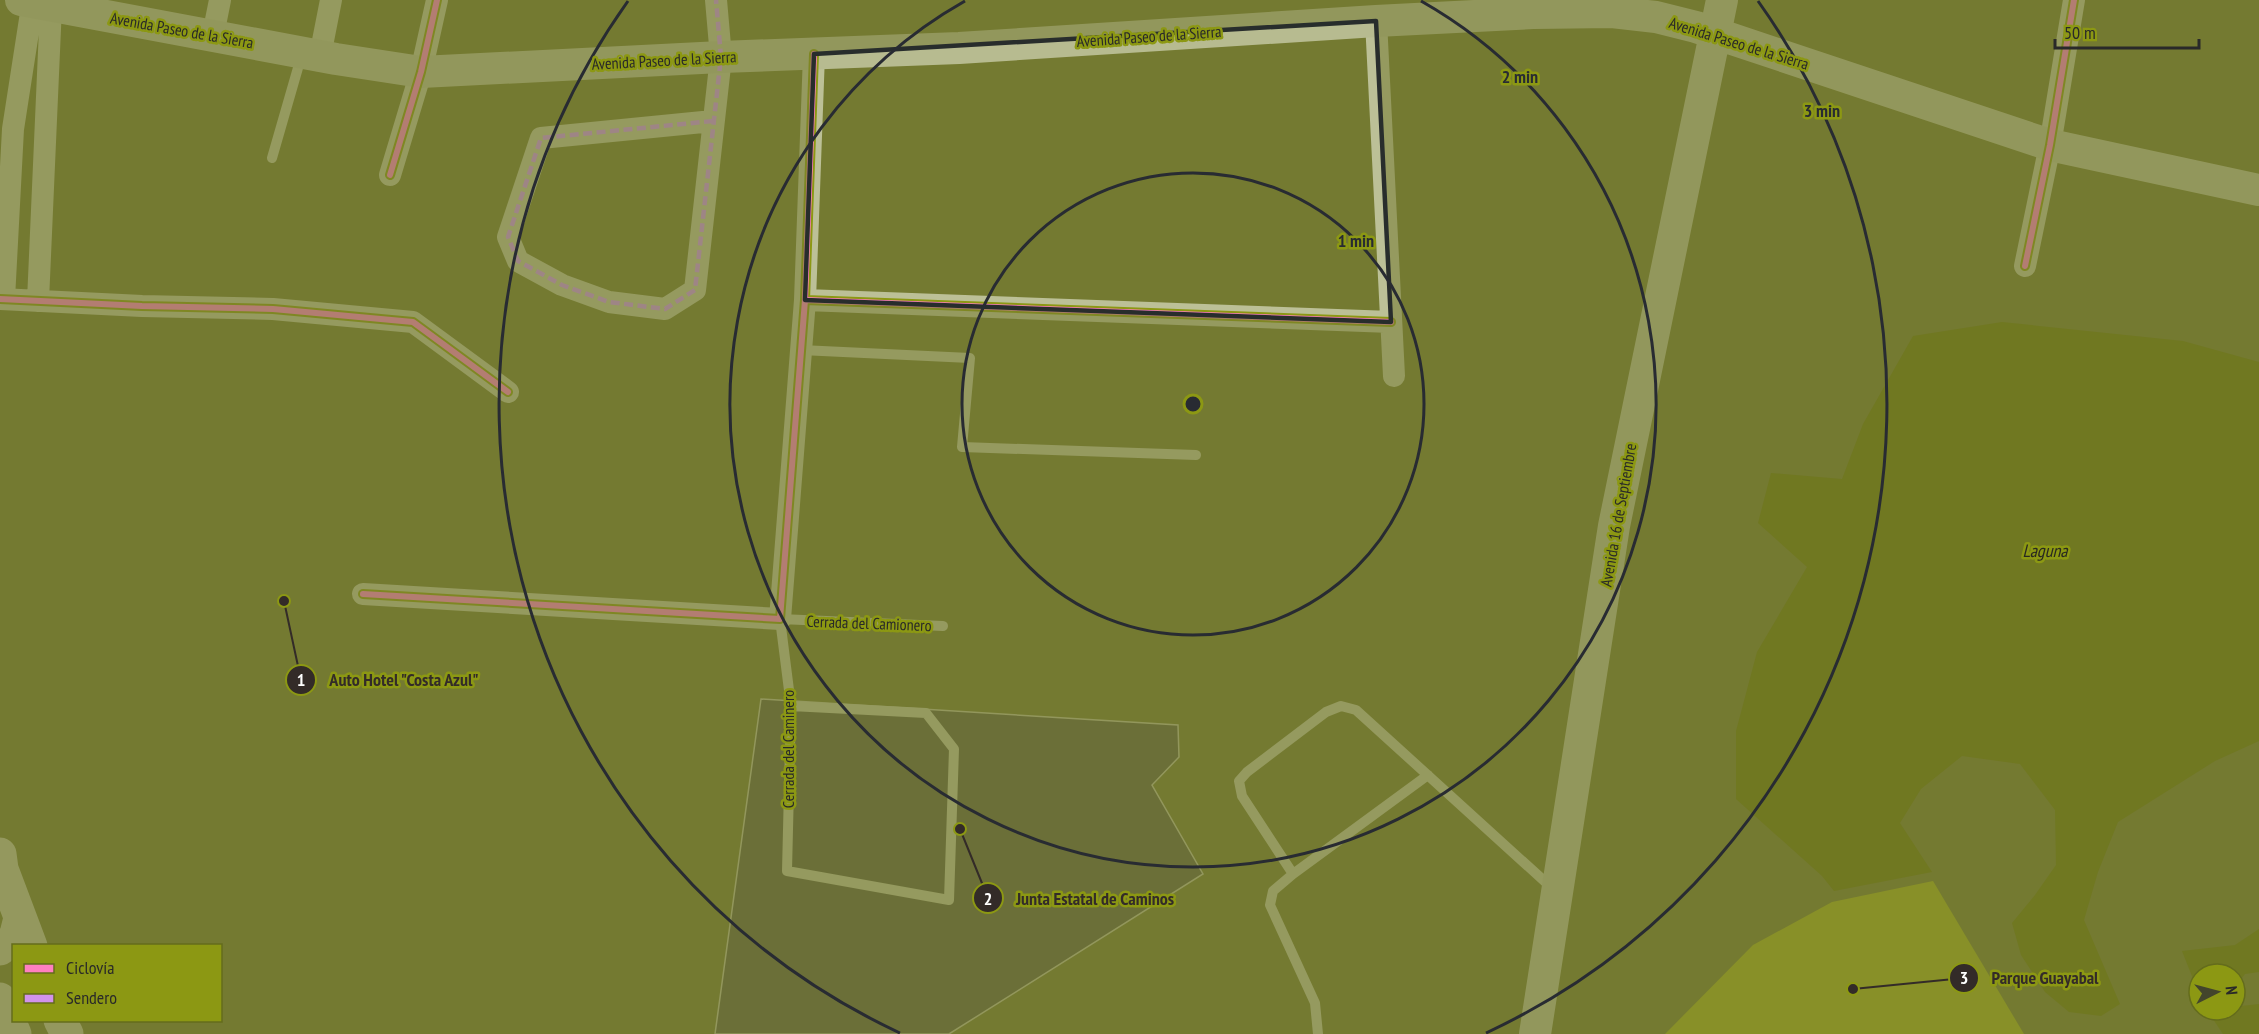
<svg xmlns="http://www.w3.org/2000/svg" width="2259" height="1034" font-family="'PT Sans Narrow',sans-serif">
  <rect width="100%" height="100%" fill="#747a31"/>
  <!-- green -->
  <path fill="#a0ab1e" d="M1933 881 2024 1034H1665L1753 945 1832 902Z"/>
  <!-- water -->
  <path fill="#6b750f" d="M2002 322 2183 341 2259 362V741L2215 761 2118 822 2098 872 2084 920 2120 1004 2101 1016 2069 1012 2045 992 2021 955 2012 923 2035 895 2056 865 2055 810 2020 764 1962 756 1921 789 1900 823 1932 872 1834 891 1822 876 1736 799V731L1757 652 1807 567 1758 523 1771 473 1842 479 1863 424 1913 336Z
    M2259 929V972L2245 974 2235 987V974H2199V994L2182 951 2235 945Z
    M2235 995 2241 1006 2259 1004V1034H2223L2207 1010H2235Z"/>
  <!-- building -->
  <path fill="#606340" stroke="#b6b990" stroke-width="1.5" d="M761 699 1178 725 1179 757 1152 785 1203 874 949 1034H715Z"/>
  <g fill="none" stroke-linecap="round" stroke-linejoin="round">
    <!-- service -->
    <path stroke="#bcc097" stroke-width="10" d="M272 158 302 54
      M801 350 970 358 962 447 1196 455
      M791 706 926 713 954 749 949 900 787 871 791 706 780 619 943 626
      M1428 775 1293 874 1242 796 1239 781 1247 772 1326 712 1341 706 1356 710 1552 888
      M1293 874 1273 891 1270 905 1315 1003 1318 1034"/>
    <!-- minor -->
    <path stroke="#bcc097" stroke-width="22" d="M1376 21 1394 376
      M213 35 220 0
      M320 56 331 0
      M713 121 541 138 508 237 518 261 562 285 609 302 665 309 695 290 721 57 716 0
      M390 175 421 72 437 0
      M2025 266 2050 145 2074 0
      M0 299 142 306 273 309 413 322 508 392
      M4 299 13 129 33 0
      M805 300 1391 322
      M38 301 51 6
      M363 594 780 619 805 300 814 54"/>
    <!-- secondary -->
    <path stroke="#b7bb90" stroke-width="32" d="M21 0 336 59 421 72 721 57 959 48 1376 21 1533 13 1612 12 1656 17 1696 27 2050 145 2259 190
      M1535 1034 1614 526 1722 0"/>
    <!-- primary -->
    <path stroke="#babd95" stroke-width="33" d="M0 854 2 869 31 946
      M0 949 15 938 20 918
      M0 999 15 1034
      M60 1020 67 1034"/>
    <!-- quiet -->
    <path stroke="#d193ec" stroke-width="4.5" stroke-dasharray="9 4.5" stroke-linecap="butt" d="M713 121 541 138 508 237 518 261 562 285 609 302 665 309 695 290 721 57 716 0"/>
    <defs>
      <path id="cycleway" d="M390 175 421 72 437 0
        M2025 266 2050 145 2074 0
        M0 299 142 306 273 309 413 322 508 392
        M805 300 1391 322
        M363 594 780 619 805 300 814 54"/>
    </defs>
    <!-- cycleway casing -->
    <use href="#cycleway" stroke="#8c9813" stroke-width="10"/>
    <!-- cycleway -->
    <use href="#cycleway" stroke="#ff80c0" stroke-width="6"/>
  </g>
  <!-- marked area -->
  <path d="M0 0H2259V1034H0ZM1376 21 1391 322 805 300 814 54Z" fill="#747a31" fill-opacity=".55" fill-rule="evenodd"/>
  <path fill="none" stroke="#282d2c" stroke-width="4.5" stroke-linejoin="round" d="M1376 21 1391 322 805 300 814 54Z"/>
  <!-- distance rings -->
  <g fill="none" stroke="#282b32" stroke-width="3">
    <circle cx="1193" cy="404" r="231"/>
    <path d="M1421 1A463 463 0 1 1 965 1"/>
    <path d="M900 1033A694 694 0 0 1 628 1M1758 1A694 694 0 0 1 1486 1033"/>
  </g>
  <g text-anchor="middle" stroke-width="5" stroke-linejoin="round" paint-order="stroke">
    <!-- street labels -->
    <g font-size="16" fill="#292929" stroke="#8c9813">
      <text transform="translate(182 30) rotate(10)" y="6">Avenida Paseo de la Sierra</text>
      <text transform="translate(1149 36) rotate(-4)" y="6">Avenida Paseo de la Sierra</text>
      <text transform="translate(1739 43) rotate(17)" y="6">Avenida Paseo de la Sierra</text>
      <text transform="translate(664 60) rotate(-3)" y="6">Avenida Paseo de la Sierra</text>
      <text transform="translate(1618 515) rotate(-80)" y="6">Avenida 16 de Septiembre</text>
      <text transform="translate(869 623) rotate(2)" y="6">Cerrada del Camionero</text>
      <text transform="translate(788 749) rotate(-90)" y="6">Cerrada del Caminero</text>
    </g>
    <!-- water labels -->
    <g font-size="18" font-style="italic" fill="#282821" stroke="#8c9813">
      <text x="2045" y="557">Laguna</text>
    </g>
  </g>
  <circle cx="1193" cy="404" r="9" fill="#282b32" stroke="#8c9813" stroke-width="3"/>
  <g font-size="18" text-anchor="middle" font-weight="bold" fill="#282b32" stroke="#8c9813" stroke-width="5" stroke-linejoin="round" paint-order="stroke">
    <text x="1520" y="83">2 min</text>
    <text x="1822" y="117">3 min</text>
    <text x="1356" y="247">1 min</text>
  </g>
  <!-- callouts -->
  <path fill="none" stroke="#332b28" stroke-width="2" d="M284 601L301 680M960 829L988 898M1853 989L1964 978"/>
  <g fill="#332b28" stroke="#8c9813" stroke-width="2">
    <circle cx="284" cy="601" r="6"/>
    <circle cx="960" cy="829" r="6"/>
    <circle cx="1853" cy="989" r="6"/>
    <circle cx="301" cy="680" r="15"/>
    <circle cx="988" cy="898" r="15"/>
    <circle cx="1964" cy="978" r="15"/>
  </g>
  <g font-size="18" text-anchor="middle" font-weight="bold" fill="#fff">
    <text x="301" y="686">1</text>
    <text x="988" y="905">2</text>
    <text x="1964" y="984">3</text>
  </g>
  <g font-size="18" text-anchor="middle" font-weight="bold" fill="#332b28" stroke="#8c9813" stroke-width="5" stroke-linejoin="round" paint-order="stroke">
    <text x="404" y="686">Auto Hotel "Costa Azul"</text>
    <text x="1095" y="905">Junta Estatal de Caminos</text>
    <text x="2045" y="984">Parque Guayabal</text>
  </g>
  <!-- legend -->
  <rect x="12" y="944" width="210" height="78" fill="#8c9813" stroke="#646c1c" stroke-width="1.5"/>
  <rect x="24" y="964" width="30" height="9" fill="#ff80c0" stroke="#646c1c" stroke-width="1.5"/>
  <text x="66" y="974" font-size="18" fill="#292929">Ciclovía</text>
  <rect x="24" y="994" width="30" height="9" fill="#d193ec" stroke="#646c1c" stroke-width="1.5"/>
  <text x="66" y="1004" font-size="18" fill="#292929">Sendero</text>
  <!-- north arrow -->
  <g transform="translate(2217 992) rotate(84)"><circle r="28" fill="#8c9813" stroke="#646c1c" stroke-width="1.5"/>
  <path d="M0-4.5L10 22L0 15L-10 22Z" fill="#43452c"/>
  <text y="-9" font-size="16" font-weight="bold" text-anchor="middle" fill="#292929">N</text>
  </g>
  <!-- scale -->
  <path d="M2055 39v9h144v-9" fill="none" stroke="#292929" stroke-width="3"/>
  <text x="2064" y="39" font-size="18" fill="#292929" stroke="#8c9813" stroke-width="4.5" paint-order="stroke">50 m</text>
</svg>
